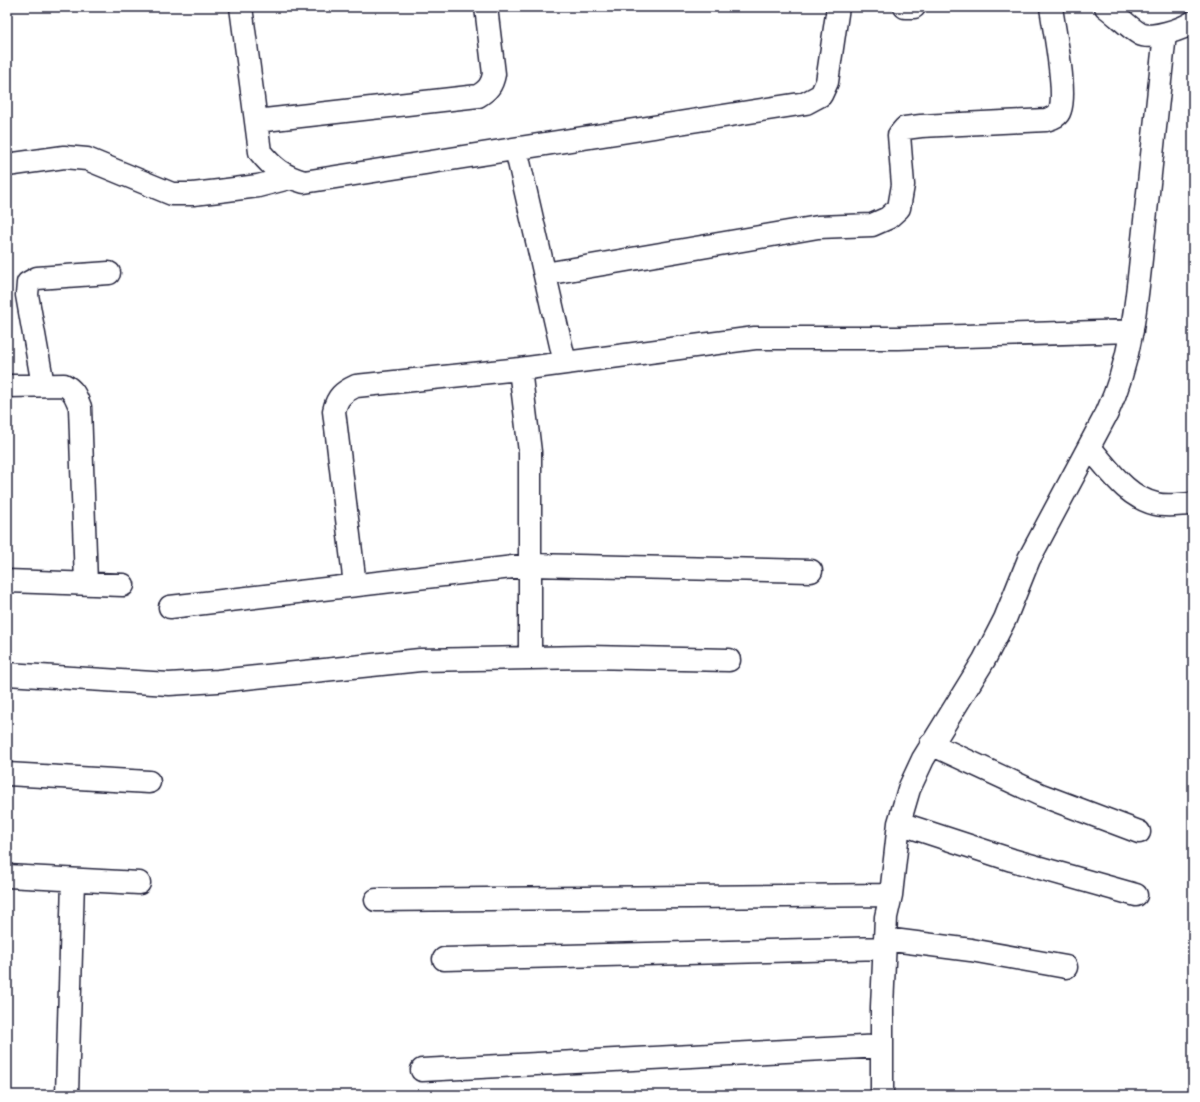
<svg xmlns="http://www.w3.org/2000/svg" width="1200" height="1102" font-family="'Patrick Hand',sans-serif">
  <rect width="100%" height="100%" fill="#fff"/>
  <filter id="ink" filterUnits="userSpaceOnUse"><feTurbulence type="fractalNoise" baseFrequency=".025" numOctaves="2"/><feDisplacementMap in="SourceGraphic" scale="8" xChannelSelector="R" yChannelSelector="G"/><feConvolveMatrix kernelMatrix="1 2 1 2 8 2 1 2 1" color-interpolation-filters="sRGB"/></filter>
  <g filter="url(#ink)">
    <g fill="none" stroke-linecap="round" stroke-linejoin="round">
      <defs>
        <path id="minor" d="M241 7 260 152C273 168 283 176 304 182L806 103 821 95 827 82 838 7
          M905 7H914
          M1106 7C1117 15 1128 27 1140 34 1151 40 1183 29 1193 22
          M256 121 478 96C488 90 492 85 494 74L486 7
          M516 149 565 363
          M7 165 64 157 87 159 172 194H193L219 191 258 186 289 178
          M545 274 818 227 872 225 888 218 899 208 903 185 899 135 905 128 921 126 1046 120C1052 118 1058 117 1060 110 1067 91 1054 30 1051 7
          M520 369 530 452V658
          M43 385 27 295 28 283 37 278 109 273
          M7 386 64 385C74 390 76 397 80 407L86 583
          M1089 447C1109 469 1126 497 1156 504 1167 507 1182 504 1193 504
          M7 581 123 585
          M355 585 334 411C337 397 343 392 356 386L520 369 755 338H898L1132 331
          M170 607 530 565 811 571
          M7 674 169 684 218 681 420 660 588 657 729 660
          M931 744 1041 795 1139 832
          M7 774 149 782
          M899 823 1012 860 1136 895
          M7 876 139 883
          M376 900 891 895
          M885 939 971 950 1066 967
          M444 959 885 948
          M422 1070 882 1046
          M67 1095 73 880
          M882 1095V1007L886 917 891 895 899 823 909 789 923 759 984 660 1005 619 1029 559 1107 413C1134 354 1137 294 1144 230 1151 165 1158 99 1165 34"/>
      </defs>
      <!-- minor casing -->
      <use href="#minor" stroke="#22223b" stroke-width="25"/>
      <!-- minor -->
      <use href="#minor" stroke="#fff" stroke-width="22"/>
    </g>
  </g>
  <!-- margin -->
  <rect width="1200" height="1102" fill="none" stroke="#fff" stroke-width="24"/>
  <rect x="12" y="12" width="1176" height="1078" fill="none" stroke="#22223b" stroke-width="1.5" filter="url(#ink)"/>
</svg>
